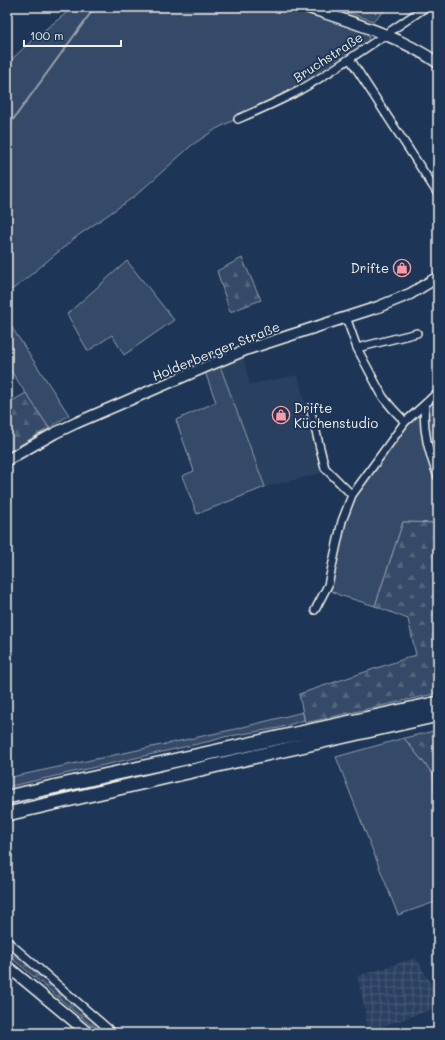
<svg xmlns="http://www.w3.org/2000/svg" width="445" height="1040" font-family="Mali,sans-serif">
  <defs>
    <pattern id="industrial-grid" width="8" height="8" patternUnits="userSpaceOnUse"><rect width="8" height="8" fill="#2a4060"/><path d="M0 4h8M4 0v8" fill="none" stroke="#4a5c77"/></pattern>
    <pattern id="forest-firs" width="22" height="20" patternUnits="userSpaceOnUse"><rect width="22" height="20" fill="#354a67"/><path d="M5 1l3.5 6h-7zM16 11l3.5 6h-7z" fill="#53657d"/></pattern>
  </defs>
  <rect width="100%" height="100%" fill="#1d3557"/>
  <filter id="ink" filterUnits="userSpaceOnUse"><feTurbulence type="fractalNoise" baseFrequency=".025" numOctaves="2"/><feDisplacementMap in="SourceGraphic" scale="8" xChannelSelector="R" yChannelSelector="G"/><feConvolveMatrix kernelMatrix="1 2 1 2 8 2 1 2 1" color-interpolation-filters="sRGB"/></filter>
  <g filter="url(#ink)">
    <!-- built -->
    <path fill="#2a4060" d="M243 357 250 384 298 375 322 473 265 487 220 366Z"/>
    <!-- industrial -->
    <path fill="url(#industrial-grid)" d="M416 958 438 995V1007L367 1032 365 1009 357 976Z"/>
    <!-- grass -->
    <path fill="#354a67" stroke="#949ea8" d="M74 7H291L366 32 369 37 367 42 365 45 304 85 216 129 192 145 135 196 76 237 21 283 7 293V64L33 39Z
      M332 7H389L373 21Z
      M127 261 174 320 124 355 112 335 88 351 67 314Z
      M7 320 69 415 49 428 7 365Z
      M220 366 265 487 197 514 182 476 194 471 176 420 216 402 205 372Z
      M438 395V469C433 453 423 424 429 408 431 402 434 399 438 395Z
      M420 413 424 439 438 486V523L403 522 375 606 339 595 328 589 344 521 354 496 398 433Z
      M303 712 304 720 279 728 224 737 215 740 7 787V778L231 730Z
      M404 738 433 774 435 799 438 850V901L398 915 336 757Z"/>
    <!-- forest -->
    <path fill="url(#forest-firs)" stroke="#949ea8" d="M242 258 261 300 230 312 217 271Z
      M26 393 49 428 7 453V404Z
      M403 522 438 523V693L305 723 299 694 416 655 408 619 375 606Z
      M438 730V784L433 774 404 738Z
      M7 945 42 977 109 1033H100L7 954Z"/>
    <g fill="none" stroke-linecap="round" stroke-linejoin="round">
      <!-- stream -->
      <path stroke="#9aa2ab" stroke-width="2" d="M7 128 95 7"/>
      <defs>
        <path id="street" d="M350 59 438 194
          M238 119C259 110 280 101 300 90 343 65 384 35 426 7
          M346 317 357 348 383 397 392 408 405 422
          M357 348 417 333
          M438 392 425 404C422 430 429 453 438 477
          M310 408 325 468 352 495
          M315 610 328 585 342 521 352 495 405 422 425 404
          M7 941 113 1033"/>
        <path id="secondary" d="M306 7C351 22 398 35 438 63
          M7 460 55 433 76 423 210 365 248 349 378 307 410 294 438 277
          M7 966 88 1033"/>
        <path id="highway" d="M7 797 438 703
          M7 814 231 762 438 715"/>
      </defs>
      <!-- street casing -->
      <use href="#street" stroke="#f4f1e8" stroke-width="10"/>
      <!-- secondary casing -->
      <use href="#secondary" stroke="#f4f1e8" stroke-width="13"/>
      <!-- highway casing -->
      <use href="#highway" stroke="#f4f1e8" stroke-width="16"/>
      <!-- street -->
      <use href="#street" stroke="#1d3557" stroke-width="7"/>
      <!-- secondary -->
      <use href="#secondary" stroke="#1d3557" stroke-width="10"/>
      <!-- highway -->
      <use href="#highway" stroke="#1d3557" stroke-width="13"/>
    </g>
  </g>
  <!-- icons -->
  <defs>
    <symbol id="shop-ring" viewBox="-11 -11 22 22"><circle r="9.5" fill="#1d3557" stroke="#ff9aa2" stroke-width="1.5"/><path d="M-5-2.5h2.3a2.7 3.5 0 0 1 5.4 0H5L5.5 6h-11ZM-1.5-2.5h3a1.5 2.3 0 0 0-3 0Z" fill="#ff9aa2"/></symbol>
  </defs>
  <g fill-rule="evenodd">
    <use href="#shop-ring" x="392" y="258" width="20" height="20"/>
    <use href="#shop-ring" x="271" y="405" width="20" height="20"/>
  </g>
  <g text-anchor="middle" stroke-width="4" stroke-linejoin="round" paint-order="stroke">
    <!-- street labels -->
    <g font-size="13" fill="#f4f1e8" stroke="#1d3557">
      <text transform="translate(328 57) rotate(-33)" y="5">Bruchstraße</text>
      <text transform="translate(216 351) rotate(-22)" y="5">Holderberger Straße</text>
    </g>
    <!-- poi labels -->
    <g font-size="13" fill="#f4f1e8" stroke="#1d3557" text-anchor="end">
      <text x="389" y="273">Drifte</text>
      <text x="294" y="413" text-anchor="start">Drifte<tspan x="294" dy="15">Küchenstudio</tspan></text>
    </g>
  </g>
  <!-- margin -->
  <rect width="445" height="1040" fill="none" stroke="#1d3557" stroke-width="24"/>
  <rect x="12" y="12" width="421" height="1016" fill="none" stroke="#f4f1e8" stroke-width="1.5" filter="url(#ink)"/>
  <!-- scale -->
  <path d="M24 40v6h97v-6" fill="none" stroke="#f4f1e8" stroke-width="2"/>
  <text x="30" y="40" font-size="12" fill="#f4f1e8" stroke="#1d3557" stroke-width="3" paint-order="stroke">100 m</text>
</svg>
